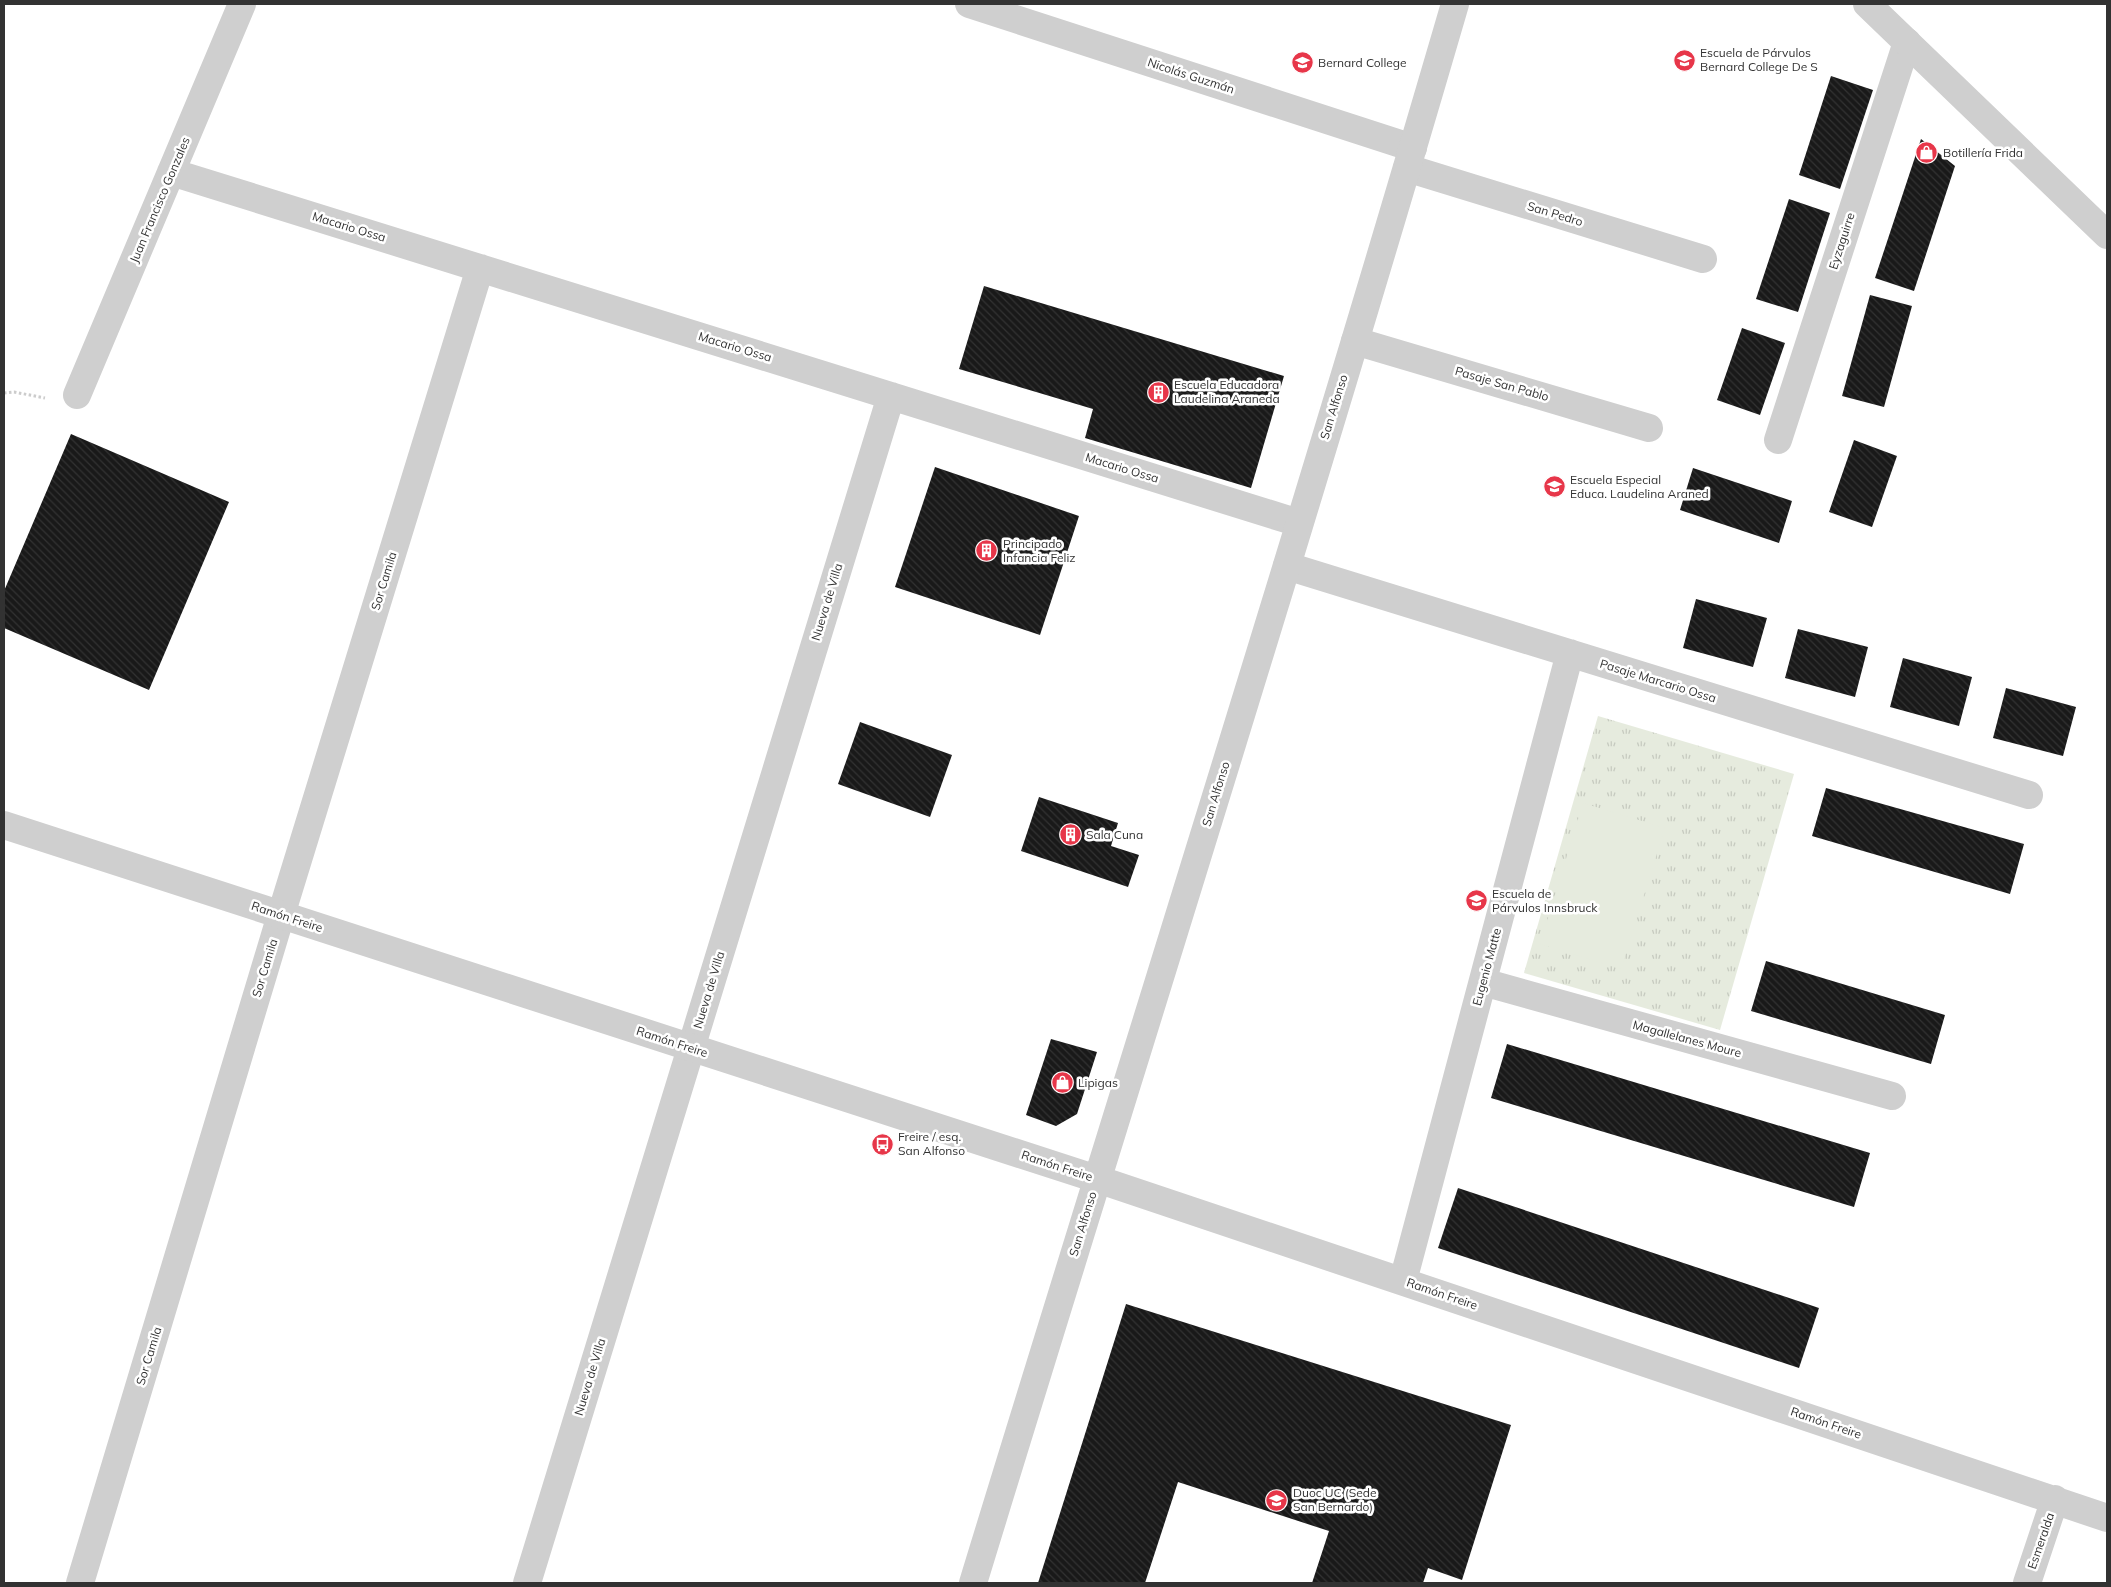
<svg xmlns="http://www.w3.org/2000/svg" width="2111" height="1587" font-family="Mulish,sans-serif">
  <defs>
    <pattern id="grass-tufts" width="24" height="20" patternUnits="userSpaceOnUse" patternTransform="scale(1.25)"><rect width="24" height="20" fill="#e6ebde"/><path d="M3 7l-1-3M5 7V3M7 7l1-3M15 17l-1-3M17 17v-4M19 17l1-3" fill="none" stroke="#c6cabf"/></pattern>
    <pattern id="building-back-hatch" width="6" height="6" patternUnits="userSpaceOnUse" patternTransform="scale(1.25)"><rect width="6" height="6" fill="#191919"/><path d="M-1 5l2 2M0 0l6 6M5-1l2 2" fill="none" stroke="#323232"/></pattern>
  </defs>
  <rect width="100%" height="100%" fill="#fff"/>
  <!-- grass -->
  <path fill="url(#grass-tufts)" d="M1598 716 1794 774 1720 1030 1524 973Z"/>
  <!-- garden -->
  <path fill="#e6ebde" d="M1583 803 1665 828 1621 969 1540 944Z"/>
  <!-- building -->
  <path fill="url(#building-back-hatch)" d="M1831 76 1873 90 1840 189 1799 175Z
    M1921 139 1955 166 1914 291 1875 278Z
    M1789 199 1830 213 1798 312 1756 299Z
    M984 286 1284 376 1251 488 1085 438 1093 409 959 369Z
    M1870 295 1912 306 1884 407 1842 396Z
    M1742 328 1785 343 1760 415 1717 400Z
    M71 434 229 502 149 690 4 628V591Z
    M1854 440 1897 456 1872 527 1829 512Z
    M935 467 1079 516 1040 635 895 587Z
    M1693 468 1792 501 1779 543 1680 510Z
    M1696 599 1767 618 1753 667 1683 648Z
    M1798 629 1868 647 1855 697 1785 678Z
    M1903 658 1972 677 1959 726 1890 707Z
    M2006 688 2076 707 2063 756 1993 738Z
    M860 722 952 755 930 817 838 784Z
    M1826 788 2024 844 2010 894 1812 836Z
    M1039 797 1118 823 1111 846 1139 855 1128 887 1021 851Z
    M1766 961 1945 1015 1931 1064 1751 1011Z
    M1051 1039 1097 1052 1077 1114 1056 1126 1026 1115Z
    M1507 1044 1870 1153 1854 1207 1491 1098Z
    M1458 1188 1819 1308 1799 1368 1438 1248Z
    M1126 1304 1511 1425 1462 1580 1428 1568 1423 1583H1312L1329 1531 1178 1482 1145 1583H1038Z"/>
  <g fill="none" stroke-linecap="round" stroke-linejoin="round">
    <!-- path -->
    <path stroke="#ccc" stroke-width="3" stroke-dasharray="2.5 2.5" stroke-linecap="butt" d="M4 393 14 392 45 398"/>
    <!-- minor -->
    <path stroke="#cfcfcf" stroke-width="28" d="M969 4 1413 148
      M1407 168 1703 259
      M171 172 1299 523
      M1355 341 1649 428
      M77 395 242 4
      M1778 440 1907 42
      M1287 566 2029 795
      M1483 982 1892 1096
      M1403 1281 1570 653
      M80 1583 281 915 480 268
      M527 1583 891 396"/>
    <!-- tertiary -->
    <path stroke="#cfcfcf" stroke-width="28" d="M1867 4 2107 235
      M4 825 1097 1179 2107 1518
      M973 1583C1134 1057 1301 532 1455 4
      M2027 1583 2055 1499"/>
  </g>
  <!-- icons -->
  <defs>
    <symbol id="school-disc" viewBox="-11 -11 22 22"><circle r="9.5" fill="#e73649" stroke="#fff"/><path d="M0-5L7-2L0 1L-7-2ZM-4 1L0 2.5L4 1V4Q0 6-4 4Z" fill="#fff"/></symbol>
    <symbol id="shop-disc" viewBox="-11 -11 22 22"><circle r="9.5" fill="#e73649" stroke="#fff"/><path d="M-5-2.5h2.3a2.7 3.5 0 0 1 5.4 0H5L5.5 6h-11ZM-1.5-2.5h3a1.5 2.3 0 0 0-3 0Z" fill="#fff"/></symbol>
    <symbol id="building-disc" viewBox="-11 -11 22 22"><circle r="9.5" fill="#e73649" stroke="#fff"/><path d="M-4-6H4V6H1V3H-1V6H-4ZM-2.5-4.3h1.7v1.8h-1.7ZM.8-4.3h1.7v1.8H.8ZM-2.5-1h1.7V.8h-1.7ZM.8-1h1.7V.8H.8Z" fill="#fff"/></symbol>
    <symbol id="bus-disc" viewBox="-11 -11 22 22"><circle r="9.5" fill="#e73649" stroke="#fff"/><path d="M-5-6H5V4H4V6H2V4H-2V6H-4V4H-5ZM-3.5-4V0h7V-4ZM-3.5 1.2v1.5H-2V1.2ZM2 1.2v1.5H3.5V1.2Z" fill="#fff"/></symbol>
    <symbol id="university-disc" viewBox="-11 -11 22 22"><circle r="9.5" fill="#e73649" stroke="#fff"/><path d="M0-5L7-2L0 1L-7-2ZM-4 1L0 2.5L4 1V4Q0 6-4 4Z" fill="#fff"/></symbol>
  </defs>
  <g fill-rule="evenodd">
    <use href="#school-disc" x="1672" y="48" width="25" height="25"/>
    <use href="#school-disc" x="1290" y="50" width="25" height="25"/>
    <use href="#shop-disc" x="1914" y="140" width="25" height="25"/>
    <use href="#building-disc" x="1146" y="380" width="25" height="25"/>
    <use href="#school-disc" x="1542" y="474" width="25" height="25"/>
    <use href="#building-disc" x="974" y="538" width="25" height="25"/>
    <use href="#building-disc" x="1058" y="822" width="25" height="25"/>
    <use href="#school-disc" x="1464" y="888" width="25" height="25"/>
    <use href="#shop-disc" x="1050" y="1070" width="25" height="25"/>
    <use href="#bus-disc" x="870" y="1132" width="25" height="25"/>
    <use href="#university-disc" x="1264" y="1488" width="25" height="25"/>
  </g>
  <g text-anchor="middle" stroke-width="5" stroke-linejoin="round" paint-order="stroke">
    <!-- poi labels -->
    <g font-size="12" fill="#323232" stroke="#fff" text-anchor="start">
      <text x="1700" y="57">Escuela de Párvulos<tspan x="1700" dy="14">Bernard College De S</tspan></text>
      <text x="1318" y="67">Bernard College</text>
      <text x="1943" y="157">Botillería Frida</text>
      <text x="1174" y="389">Escuela Educadora<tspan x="1174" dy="14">Laudelina Araneda</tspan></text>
      <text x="1570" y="484">Escuela Especial<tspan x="1570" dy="14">Educa. Laudelina Araned</tspan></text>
      <text x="1003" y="548">Principado<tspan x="1003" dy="14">Infancia Feliz</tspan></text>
      <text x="1086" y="839">Sala Cuna</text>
      <text x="1492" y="898">Escuela de<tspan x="1492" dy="14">Párvulos Innsbruck</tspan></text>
      <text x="1078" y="1087">Lipigas</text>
      <text x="898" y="1141">Freire / esq.<tspan x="898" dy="14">San Alfonso</tspan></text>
      <text x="1293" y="1497">Duoc UC (Sede<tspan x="1293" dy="14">San Bernardo)</tspan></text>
    </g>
    <!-- street labels -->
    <g font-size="12" fill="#323232" stroke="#fff">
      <text transform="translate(1191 76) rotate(18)" y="4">Nicolás Guzmán</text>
      <text transform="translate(160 200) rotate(-67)" y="4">Juan Francisco Gonzales</text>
      <text transform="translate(1555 214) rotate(17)" y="4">San Pedro</text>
      <text transform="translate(349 227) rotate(17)" y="4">Macario Ossa</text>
      <text transform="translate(1842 241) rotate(-72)" y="4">Eyzaguirre</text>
      <text transform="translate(735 347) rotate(17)" y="4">Macario Ossa</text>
      <text transform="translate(1502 384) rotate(16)" y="4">Pasaje San Pablo</text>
      <text transform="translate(1334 407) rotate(-73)" y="4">San Alfonso</text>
      <text transform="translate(1122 468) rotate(17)" y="4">Macario Ossa</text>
      <text transform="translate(384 581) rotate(-73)" y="4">Sor Camila</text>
      <text transform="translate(827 602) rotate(-73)" y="4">Nueva de Villa</text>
      <text transform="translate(1658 681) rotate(17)" y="4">Pasaje Marcario Ossa</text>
      <text transform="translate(1216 794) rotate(-73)" y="4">San Alfonso</text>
      <text transform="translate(287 917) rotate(18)" y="4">Ramón Freire</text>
      <text transform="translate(1487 967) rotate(-75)" y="4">Eugenio Matte</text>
      <text transform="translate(265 968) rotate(-73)" y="4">Sor Camila</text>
      <text transform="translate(709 990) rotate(-73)" y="4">Nueva de Villa</text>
      <text transform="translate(1687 1039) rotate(15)" y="4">Magallelanes Moure</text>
      <text transform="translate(672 1042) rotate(18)" y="4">Ramón Freire</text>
      <text transform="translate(1057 1166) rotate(18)" y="4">Ramón Freire</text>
      <text transform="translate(1083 1224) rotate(-73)" y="4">San Alfonso</text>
      <text transform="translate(1442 1294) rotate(19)" y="4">Ramón Freire</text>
      <text transform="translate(149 1356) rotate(-73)" y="4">Sor Camila</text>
      <text transform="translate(590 1377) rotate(-73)" y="4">Nueva de Villa</text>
      <text transform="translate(1826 1423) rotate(19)" y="4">Ramón Freire</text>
      <text transform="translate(2041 1541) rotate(-71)" y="4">Esmeralda</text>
    </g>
  </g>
  <!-- border -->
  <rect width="2111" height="1587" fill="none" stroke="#323232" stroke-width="10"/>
</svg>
